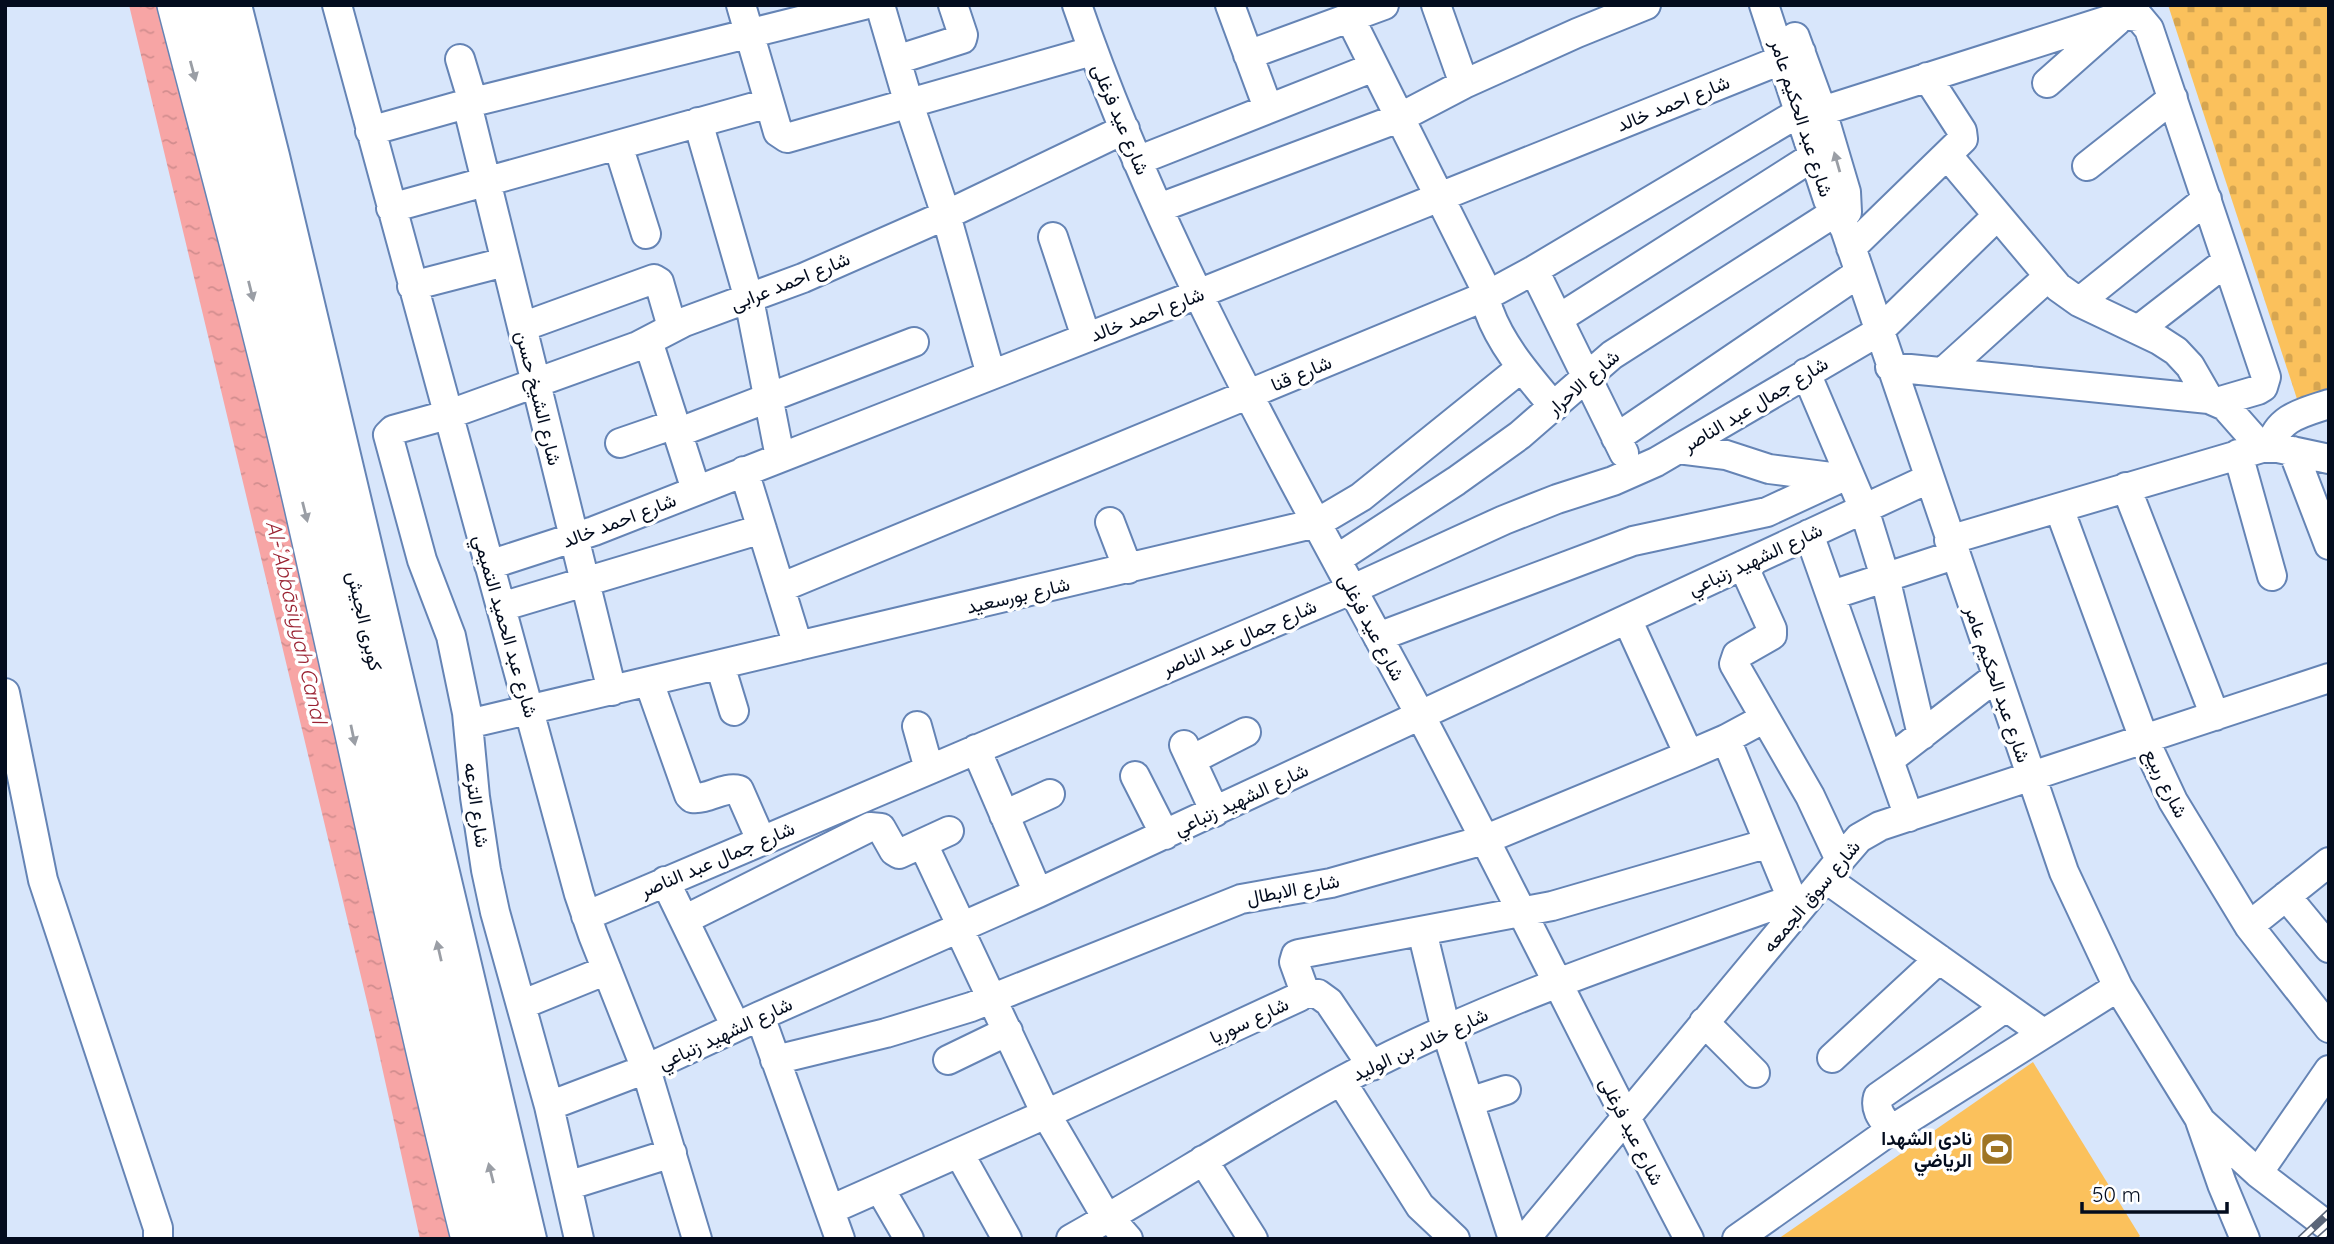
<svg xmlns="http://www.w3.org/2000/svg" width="2334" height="1244" font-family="Quicksand,Vazirmatn,sans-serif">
  <defs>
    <pattern id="cemetery-stones" width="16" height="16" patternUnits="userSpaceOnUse" patternTransform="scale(1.75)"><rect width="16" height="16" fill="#fbc15c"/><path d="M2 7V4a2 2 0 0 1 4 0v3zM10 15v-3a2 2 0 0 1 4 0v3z" fill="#d6a550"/></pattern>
    <pattern id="water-ripples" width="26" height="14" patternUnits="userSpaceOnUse" patternTransform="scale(1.75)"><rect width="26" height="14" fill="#f7a5a5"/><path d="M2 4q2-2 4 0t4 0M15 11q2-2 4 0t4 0" fill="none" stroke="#d28d8e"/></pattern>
  </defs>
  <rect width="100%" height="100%" fill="#d8e6fb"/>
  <!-- cemetery -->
  <path fill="url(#cemetery-stones)" d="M2168 5H2329V391L2298 402Z"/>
  <!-- pitch -->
  <path fill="#fbc15c" d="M2033 1062 2140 1236 2136 1239H1778Z"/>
  <!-- water -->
  <path fill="url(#water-ripples)" d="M129 5H201L493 1239H420L374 1031Z"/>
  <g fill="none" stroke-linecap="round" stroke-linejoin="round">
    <defs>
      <path id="minor" d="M237 5 275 156 532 1239
        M337 5 579 894 593 935 646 1069 697 1239
        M741 5 778 132 787 138 1092 51
        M880 5 909 104 946 215 991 375
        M1077 5C1162 252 1294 480 1417 709 1510 884 1596 1063 1689 1239
        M1230 5 1268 108
        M1436 5 1464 84
        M1764 5 1828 200 1845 229 2064 872 2118 987 2199 1118 2222 1184 2245 1239
        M1350 18 1483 284C1486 293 1486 302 1489 311 1502 347 1530 378 1554 407
        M1795 37 1822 111 1846 192 1847 212
        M1248 55 1384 5
        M460 59 473 102
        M896 60 962 39 963 35 953 5
        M2047 83 2117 21
        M467 104 612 691
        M1822 111 2124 15 2139 17 2149 29 2266 377 2263 387 2258 390 2217 402
        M698 122 749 299 780 457
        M370 131 473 102 864 5
        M618 145 646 234
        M1948 156 2058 287 2079 302 2159 340 2176 351 2190 366 2209 399
        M1137 161 1374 67
        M2087 166 2173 98
        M391 208 769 103
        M1159 208 1399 118 1464 84 1577 33 1646 5
        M1053 237 1086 337
        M1851 248 1963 139 1962 131 1927 77
        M1534 270 1624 453
        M412 286 505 262
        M2079 302 2207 199
        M1558 319 1814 156
        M522 327 654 279 659 282 672 327
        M2138 330 2227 261
        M648 341 696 490
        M1890 367 2209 399 2225 406 2262 448
        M1943 372 2048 277
        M1806 373 1864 509 1885 577 1922 735
        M677 433 914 342
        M1616 438 1859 273
        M620 443 675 424
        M2270 447C2278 417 2302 413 2329 404
        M1678 449 1726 455 1769 469 1839 478
        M2293 451 2329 545
        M2238 454 2272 576
        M744 471 798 646
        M2126 487 2215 716
        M2059 508 2144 739 2173 801 2249 926 2329 1028
        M1110 522 1128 569
        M1809 534 1909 817
        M1949 540 2262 448H2278L2329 459
        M1337 559 1456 481 1520 435 1612 355 1834 213
        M489 565 594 531 1198 294 1801 52
        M1743 565 1772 629V635L1737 655 1734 664 1810 796 1840 860
        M780 588 1486 296 1534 270 1800 112
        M1832 595 1954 555
        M501 607 762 529
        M1627 619 1689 755
        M1378 637 1633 541 1767 512 1849 474
        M720 665 734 711
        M649 682 689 795 692 798C708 800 724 786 739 790L761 840
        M5 693 43 880 158 1228V1239
        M468 724 1317 523 1361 497 1521 368
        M917 726 929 769
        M1726 739 1797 911
        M1184 745 1215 812
        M976 749 1038 893
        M1191 760 1246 732
        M1889 760 1996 677
        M1135 776 1165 835
        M1004 815 1050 794
        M923 844 962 927
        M1825 878 2043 1033
        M665 881 736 1027
        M2286 896 2329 948
        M586 916 1353 589 1504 520 1557 499 1613 481 1656 462 1878 332 1997 216
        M684 920 870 827 881 828 894 851 899 854 949 831
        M2249 926 2329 862
        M959 929 1046 1114 1101 1208 1128 1239
        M1422 931 1446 1030 1513 1239
        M1303 992 1318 994 1329 1002 1372 1066
        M521 1005 607 970
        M760 1016 840 1239
        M1704 1022 1755 1073
        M1832 1058 1939 959
        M775 1060 886 1033 971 1007 1241 899 1331 883 1484 840 1689 755 1726 739 1765 718
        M948 1060 1008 1031
        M1341 1081 1420 1206 1455 1239
        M1469 1102 1506 1090
        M549 1106 646 1069 760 1016 1038 893 1928 479
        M2203 1123 2258 1173 2329 1227
        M1891 1130C1884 1120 1874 1111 1878 1097L2006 1007
        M959 1153 1007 1239
        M1203 1160 1253 1239
        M2258 1173 2329 1070
        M567 1186 672 1153
        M880 1189 909 1239
        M830 1210 1046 1114 1299 997 1303 987 1294 962 1296 955 1299 954 1552 906 1769 843
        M579 1239 549 1106 495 912 486 870 475 797 467 713 451 636 422 560 388 435 393 430 447 415 638 346 684 322 803 278 946 215 1125 129
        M1071 1239C1162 1188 1249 1130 1341 1081 1486 1003 1638 953 1793 899
        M1525 1239 1840 860 1859 838 1880 826 2329 678
        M1737 1239 1891 1130 2118 987"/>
      <path id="major" d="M176 5C222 182 270 358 310 537 363 771 412 1006 470 1239
        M212 5C257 178 303 350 343 524 398 762 448 1002 507 1239"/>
    </defs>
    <!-- minor casing -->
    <use href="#minor" stroke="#6584b5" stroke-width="32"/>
    <!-- major casing -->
    <use href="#major" stroke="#6584b5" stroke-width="40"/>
    <!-- minor -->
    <use href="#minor" stroke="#fff" stroke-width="28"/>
    <!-- major -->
    <use href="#major" stroke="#fff" stroke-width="37"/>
    <defs>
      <path id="rail" d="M2301 1239 2329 1213
        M2320 1239 2329 1231"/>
    </defs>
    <!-- rail casing -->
    <use href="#rail" stroke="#5b6679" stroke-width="8"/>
    <!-- rail -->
    <use href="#rail" stroke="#fff" stroke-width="5" stroke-dasharray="16" stroke-linecap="butt"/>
  </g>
  <!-- one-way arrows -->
  <defs><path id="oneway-solid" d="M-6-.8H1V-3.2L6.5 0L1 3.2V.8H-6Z" transform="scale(1.75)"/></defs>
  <g fill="#9a9ea5">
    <use href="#oneway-solid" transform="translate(193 71) rotate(75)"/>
    <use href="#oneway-solid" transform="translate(1837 162) rotate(-106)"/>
    <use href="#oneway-solid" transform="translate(251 291) rotate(76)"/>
    <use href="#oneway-solid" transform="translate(305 512) rotate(76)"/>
    <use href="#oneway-solid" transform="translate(353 735) rotate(78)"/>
    <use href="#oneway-solid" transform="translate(439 951) rotate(-103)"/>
    <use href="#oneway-solid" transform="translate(491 1173) rotate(-104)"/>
  </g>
  <!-- icons -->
  <defs>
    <symbol id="stadium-square" viewBox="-11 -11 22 22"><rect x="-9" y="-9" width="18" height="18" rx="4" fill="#9f7524" stroke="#fff"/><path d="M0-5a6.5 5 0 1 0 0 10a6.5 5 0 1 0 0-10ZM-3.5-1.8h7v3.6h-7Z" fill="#fff"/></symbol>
  </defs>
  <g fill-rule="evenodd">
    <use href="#stadium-square" x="1978" y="1130" width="38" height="38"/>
  </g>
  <g text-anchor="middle" stroke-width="7" stroke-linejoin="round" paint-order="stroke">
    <!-- street labels -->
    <g font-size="19" fill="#030c1e" stroke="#fff">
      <text transform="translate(1673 103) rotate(-22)" y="7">شارع احمد خالد</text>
      <text transform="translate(1802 118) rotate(72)" y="7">شارع عبد الحكيم عامر</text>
      <text transform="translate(1121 119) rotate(67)" y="7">شارع عيد فرغلى</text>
      <text transform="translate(790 281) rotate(-22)" y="7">شارع احمد عرابى</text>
      <text transform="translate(1147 314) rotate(-21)" y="7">شارع احمد خالد</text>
      <text transform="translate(1301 373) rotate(-23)" y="7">شارع قنا</text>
      <text transform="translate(1583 382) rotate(-41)" y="7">شارع الاحرار</text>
      <text transform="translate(539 398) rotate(76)" y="7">شارع الشيخ حسن</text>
      <text transform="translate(1755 404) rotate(-31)" y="7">شارع جمال عبد الناصر</text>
      <text transform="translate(619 520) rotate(-21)" y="7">شارع احمد خالد</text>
      <text transform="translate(1755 559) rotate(-25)" y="7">شارع الشهيد زنباعي</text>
      <text transform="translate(1018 595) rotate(-13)" y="7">شارع بورسعيد</text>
      <text transform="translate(365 621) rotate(77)" y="7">كوبرى الجيش</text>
      <text transform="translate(506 626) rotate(74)" y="7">شارع عبد الحميد التميمي</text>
      <text transform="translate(1372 627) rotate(62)" y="7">شارع عيد فرغلى</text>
      <text transform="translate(1239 637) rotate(-23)" y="7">شارع جمال عبد الناصر</text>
      <text transform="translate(1998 684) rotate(71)" y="7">شارع عبد الحكيم عامر</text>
      <text transform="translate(2166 783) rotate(63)" y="7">شارع ربيع</text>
      <text transform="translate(1241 799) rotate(-25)" y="7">شارع الشهيد زنباعي</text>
      <text transform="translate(477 805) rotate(82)" y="7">شارع الترعه</text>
      <text transform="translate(717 859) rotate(-23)" y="7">شارع جمال عبد الناصر</text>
      <text transform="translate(1293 889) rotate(-11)" y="7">شارع الابطال</text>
      <text transform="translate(1811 896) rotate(-50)" y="7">شارع سوق الجمعه</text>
      <text transform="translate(1249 1020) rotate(-25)" y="7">شارع سوريا</text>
      <text transform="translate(725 1033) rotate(-25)" y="7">شارع الشهيد زنباعي</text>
      <text transform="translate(1420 1044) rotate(-25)" y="7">شارع خالد بن الوليد</text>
      <text transform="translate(1632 1131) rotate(63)" y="7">شارع عيد فرغلى</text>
    </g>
    <!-- poi labels -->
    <g font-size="19" font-weight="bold" fill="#030c1e" stroke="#fff" text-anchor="end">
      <text x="1972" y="1145">نادي الشهدا<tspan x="1972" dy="22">الرياضي</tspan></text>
    </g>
    <!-- water labels -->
    <g font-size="21" font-style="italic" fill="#9a2232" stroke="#fff">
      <text transform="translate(296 622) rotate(77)" y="7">Al-ʿAbbāsiyyah Canal</text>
    </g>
  </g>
  <!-- border -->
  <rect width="2334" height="1244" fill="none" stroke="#030c1e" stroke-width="14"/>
  <!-- scale -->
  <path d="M2082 1202v10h145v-10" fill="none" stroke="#030c1e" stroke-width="3.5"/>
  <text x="2092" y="1202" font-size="21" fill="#030c1e" stroke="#ffffff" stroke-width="5" paint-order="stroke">50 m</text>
</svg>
